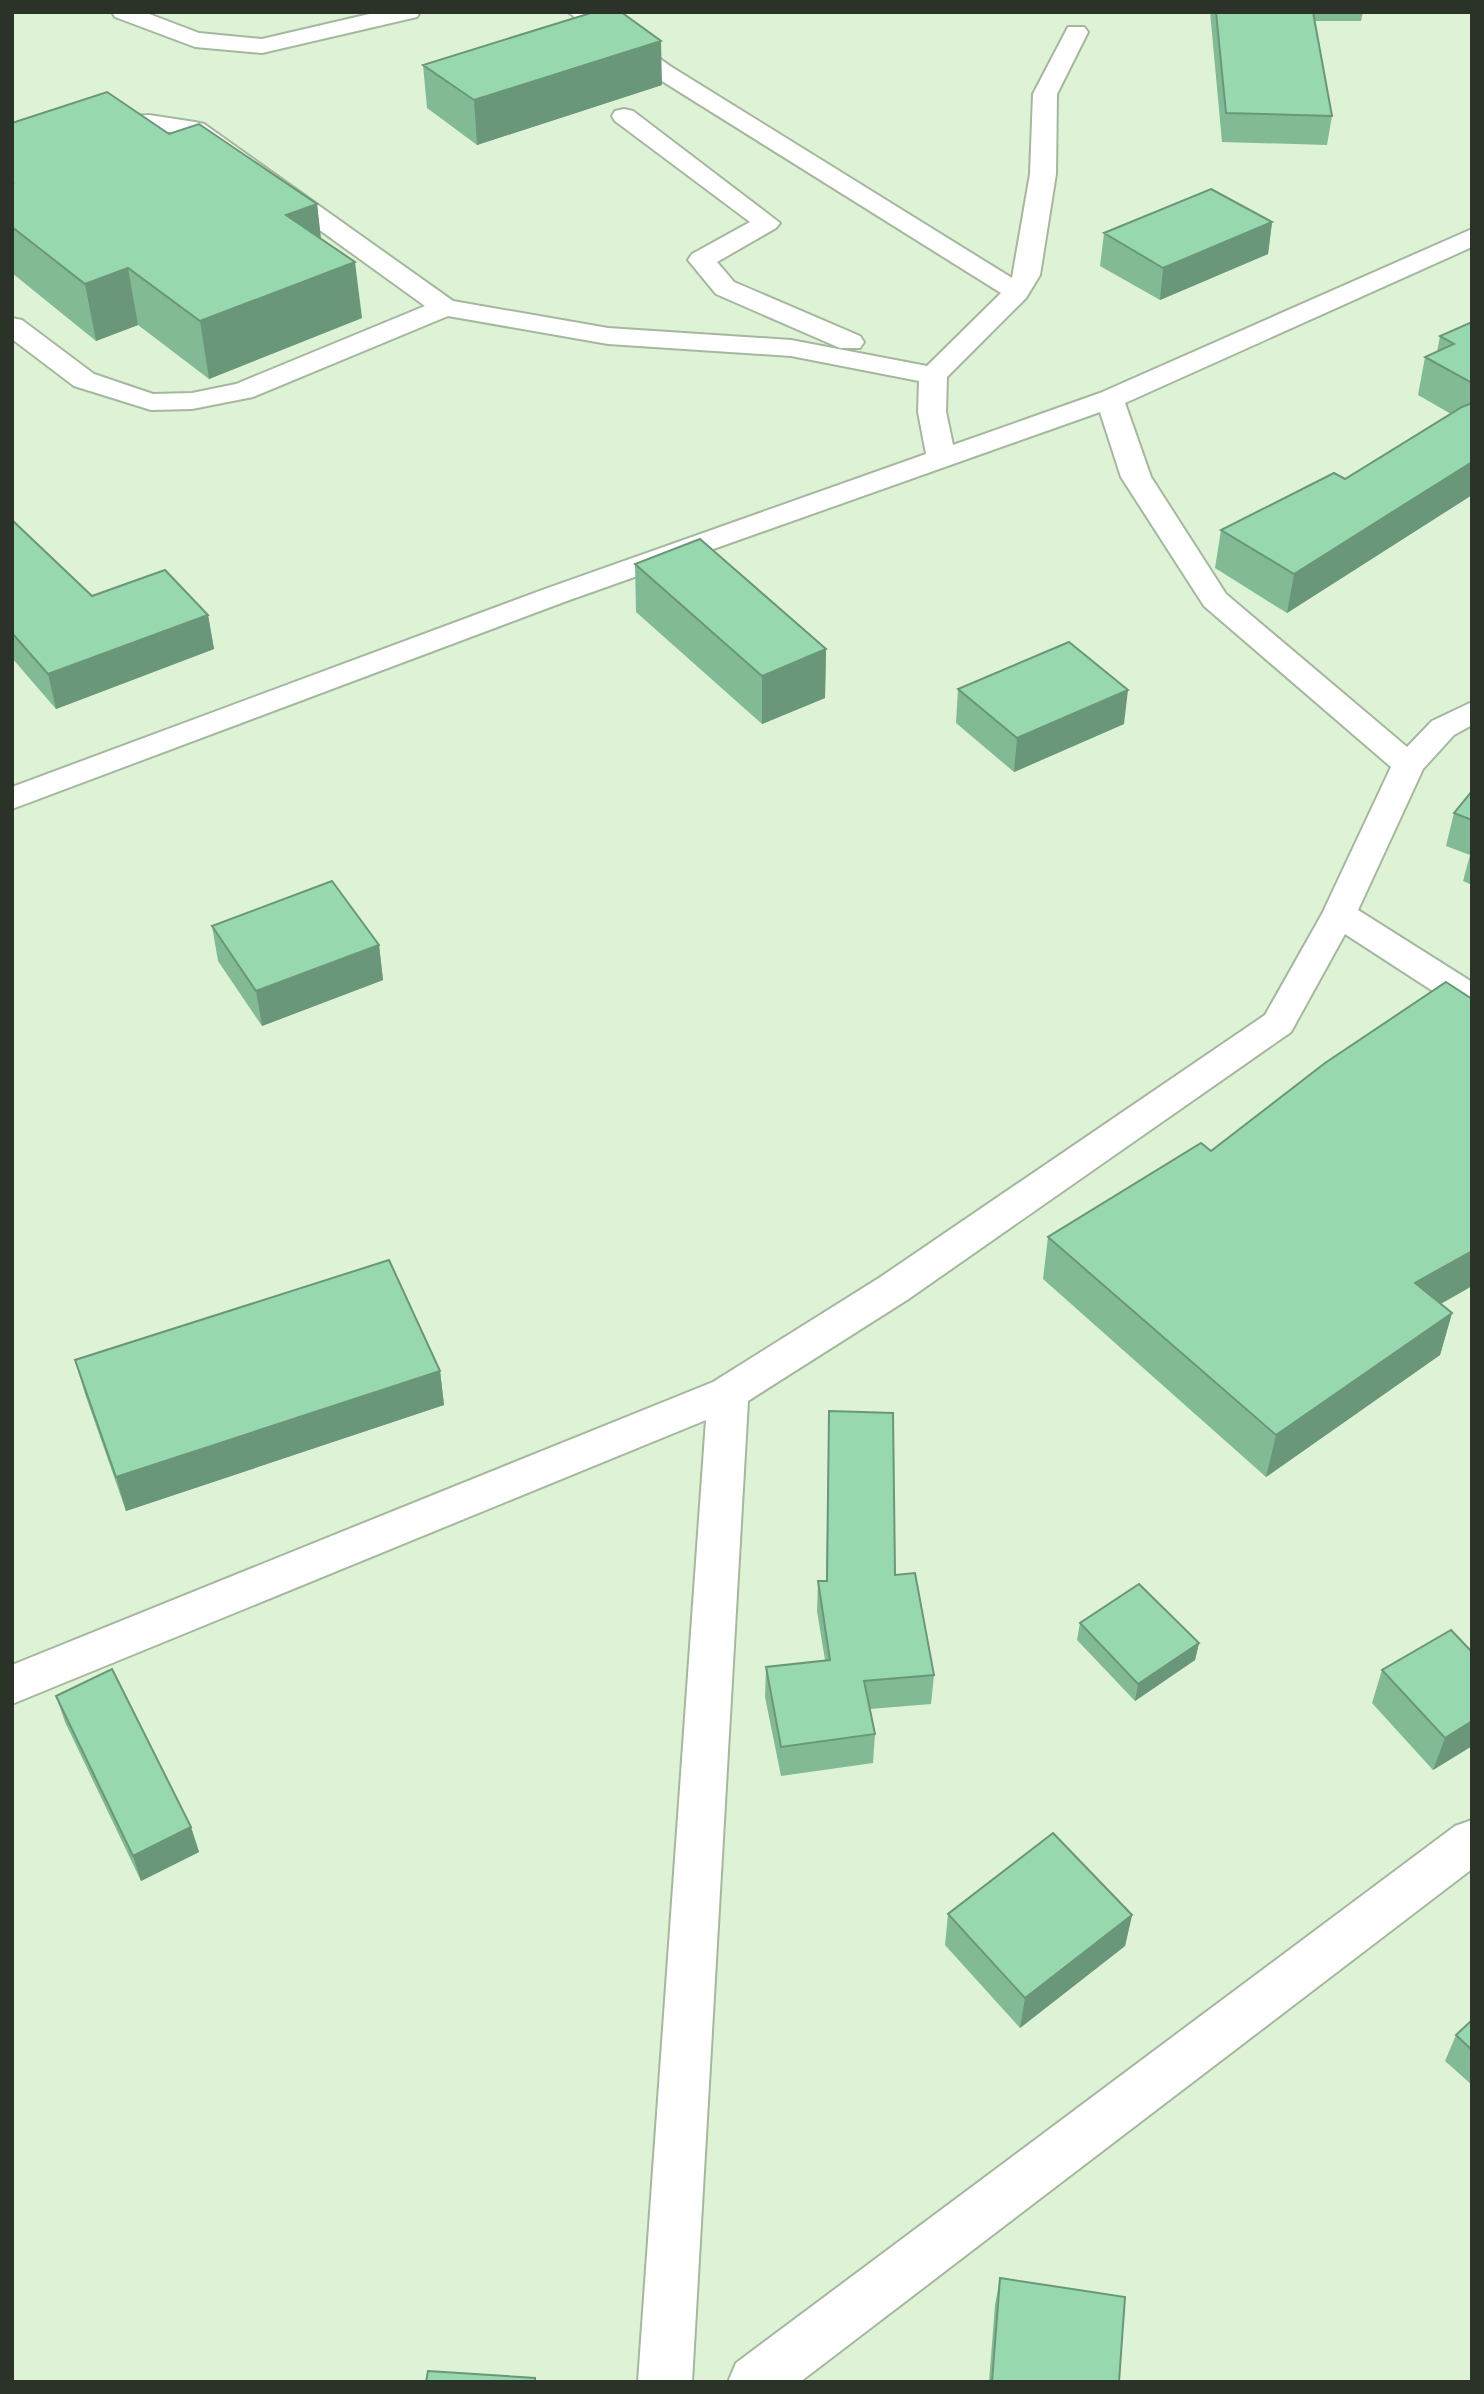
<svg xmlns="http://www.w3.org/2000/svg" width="1484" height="2394" font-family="Arial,sans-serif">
  <rect width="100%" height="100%" fill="#def2d6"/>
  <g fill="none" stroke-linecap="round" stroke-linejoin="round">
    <defs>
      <path id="minor" d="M112 12H144L199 33 262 39 378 12H420L417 17 262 53 195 47 115 17Z
        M568 12H594L670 66 1012 278 1030 174 1033 94 1068 27H1084L1088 32 1057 94 1056 174 1040 275 1026 298 947 377 946 412 953 445 1100 393 1472 229V247L1125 403 1151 477 1226 594 1407 747 1432 721 1472 702V725L1454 735 1423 769 1358 910 1472 982V1011L1459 1008 1345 934 1291 1032 907 1300 748 1401 692 2382H638L706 1420 12 1704V1665L713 1382 879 1278 1265 1015 1322 914 1391 767 1204 606 1121 477 1100 412 564 602 12 809V787L542 590 926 454 918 412 919 381 791 356 608 344 448 316 253 397 192 409 151 410 74 386 12 339V318L22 320 94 374 153 394 192 393 236 384 425 306 188 135 149 129 114 131 12 161V146L112 117 149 115 195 122 204 124 453 301 608 328 791 340 927 366 1001 293 654 76Z
        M624 109 633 111 780 223 776 228 717 262 734 282 860 336 864 342 860 348H840L716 294 688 260 692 254 750 222 615 121 612 116 615 111Z
        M1472 1820V1869L800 2382H728L736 2363 1455 1826Z"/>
    </defs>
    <!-- minor casing -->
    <use href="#minor" stroke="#a4b89d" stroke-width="4"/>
    <!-- minor -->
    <use href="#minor" fill="#fff" fill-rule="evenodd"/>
  </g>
  <!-- wall -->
  <path fill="#83ba96" d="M1210 12H1363L1361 21H1315L1332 116 1327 145 1222 142Z
    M423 65 662 85 477 145 427 108Z
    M12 123 169 134 317 204 321 238 362 318 209 379 138 325 96 341 12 273Z
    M1272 222 1268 254 1160 300 1100 266 1104 233Z
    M1472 322V495L1287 613 1215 568 1221 530 1345 479 1451 414 1418 395 1425 357 1437 352 1440 336Z
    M12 520 92 596 208 615 214 649 56 709 12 658Z
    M635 564 826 649 825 698 762 724 636 612Z
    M958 689 1124 724 1014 772 956 723Z
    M1472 791V885L1463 881 1470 855 1446 846 1454 813Z
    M212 926 379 945 383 980 262 1026 218 961Z
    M1472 999V1286L1441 1304 1452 1313 1440 1355 1266 1477 1043 1279 1048 1237 1211 1151Z
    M75 1360 440 1371 444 1405 126 1511 85 1394Z
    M829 1411 895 1575 934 1675 931 1704 870 1709 875 1734 873 1763 781 1776 765 1697 766 1667 825 1660 817 1611 818 1581H826Z
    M1080 1623 1199 1643 1195 1660 1135 1701 1077 1640Z
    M1472 1652V1746L1433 1770 1372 1703 1382 1670Z
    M56 1696 191 1827 199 1852 141 1881 65 1722Z
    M948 1914 1132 1915 1125 1946 1020 2028 945 1945Z
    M1472 2020V2085L1445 2061 1456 2035Z
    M1000 2278 1119 2382H989L995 2305Z"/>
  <!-- shaded-wall -->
  <path fill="#6a977a" d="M661 41 662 85 477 145 474 100Z
    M317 204 323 259 286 215Z
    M1272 222 1268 254 1160 300 1163 268Z
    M355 262 362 318 209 379 200 321Z
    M128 268 138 325 96 341 85 284Z
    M1472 462V495L1287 613 1294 574Z
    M208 615 214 649 56 709 48 674Z
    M826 649 825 698 762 724V676Z
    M1128 690 1124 724 1014 772 1017 738Z
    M379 945 383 980 262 1026 256 991Z
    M1472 1251V1286L1403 1325 1415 1283Z
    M1452 1313 1440 1355 1266 1477 1276 1435Z
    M440 1371 444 1405 126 1511 116 1477Z
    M1199 1643 1195 1660 1135 1701 1138 1684Z
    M1472 1721V1746L1433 1770 1445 1738Z
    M191 1827 199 1852 141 1881 133 1856Z
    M1132 1915 1125 1946 1020 2028 1025 1998Z"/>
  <!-- building -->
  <path fill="#98d8ae" stroke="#6a977a" stroke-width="2" d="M594 12H621L661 41 474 100 423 65Z
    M1216 12H1313L1332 116 1226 113Z
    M107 92 169 134 199 124 317 204 286 215 355 262 200 321 128 268 85 284 12 227V184H14L12 183V123Z
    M1211 189 1272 222 1163 268 1104 233Z
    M1472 322V383L1425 357 1454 344 1440 336Z
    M1472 403V462L1294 574 1221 530 1334 473 1345 479 1462 407Z
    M12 520 92 596 165 570 208 615 48 674 12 633Z
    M700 539 826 649 762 676 635 564Z
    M1069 642 1128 690 1017 738 958 689Z
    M1472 791V820L1454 813Z
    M332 881 379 945 256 991 212 926Z
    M1446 982 1472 999V1251L1415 1283 1452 1313 1276 1435 1048 1237 1201 1143 1211 1151 1325 1063Z
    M389 1260 440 1371 116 1477 75 1360Z
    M829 1411 893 1413 895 1575 915 1573 934 1675 864 1681 875 1734 781 1747 766 1667 830 1660 818 1581H827Z
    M1139 1584 1199 1643 1138 1684 1080 1623Z
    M1451 1630 1472 1652V1721L1445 1738 1382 1670Z
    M112 1669 191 1827 133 1856 56 1696Z
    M1053 1833 1132 1915 1025 1998 948 1914Z
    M1472 2020V2050L1456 2035Z
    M1000 2278 1125 2297 1119 2382H992Z
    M428 2371 535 2378V2382H426Z"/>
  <!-- border -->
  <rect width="1484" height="2394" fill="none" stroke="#2b3328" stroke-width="28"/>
</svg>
